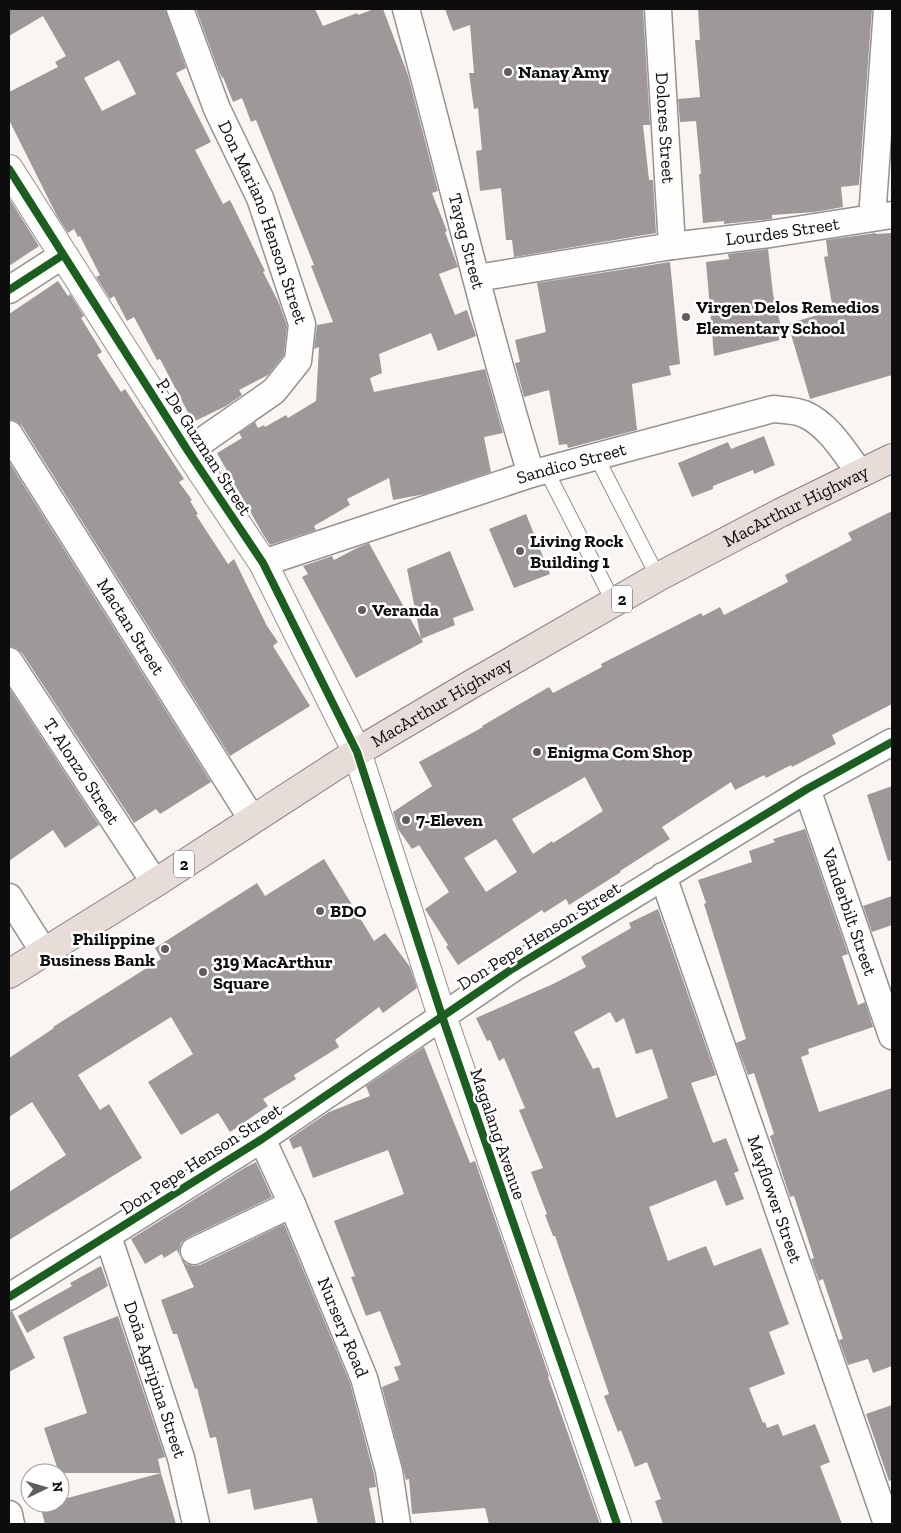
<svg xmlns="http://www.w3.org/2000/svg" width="901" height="1533" font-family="'Zilla Slab',serif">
  <rect width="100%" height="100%" fill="#faf5f2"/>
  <!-- building -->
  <path fill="#9e9998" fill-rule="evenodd" d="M9 9H165L186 68 176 73 211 142 195 150 223 204 230 200 265 271 263 272 279 303 287 326 284 355 268 375 239 390 242 395 226 406 193 422 160 359 157 360 134 317 127 321 114 296 110 299 96 277 100 275 80 236 78 237 74 229 68 233 57 216 9 120V92L58 67 55 62 66 56 43 16 9 36ZM119 60 136 94 102 111 84 78Z
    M196 9H315L323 26 357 13 358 15 374 9H383L408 75 438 191 432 193 447 231 445 232 458 267 439 274 455 315 467 310 476 336 438 351 431 333 379 354 382 373 370 378 374 392 485 369 503 433 484 437 491 472 425 494 393 500 389 478 347 499 350 505 314 526 316 530 270 545 264 536 217 453 242 438 239 433 255 422 258 428 264 425 265 427 286 415 288 418 316 401 319 347 314 349 317 325 333 322 311 266 314 265 256 120 251 122 242 98 233 102 223 77 222 78 218 69Z
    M445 9H643L650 125H643L649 180H653L656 233 514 257 512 240H506L501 188 480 191 476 151 482 150 478 108 474 109 469 73H474L470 25 453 31Z
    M698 9H872L859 185 841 187 843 207 815 212 772 215V219L724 224V221L703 223 699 174H701L696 121 680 122 678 99 700 97 695 40H700Z
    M9 198 39 246 9 266Z
    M876 233V234L891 233 892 243V375L810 399 788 324 833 310 824 257 828 256 826 240Z
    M768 249 773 294 784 339 714 356 706 262 729 259 728 254Z
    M670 262 680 364 669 366 671 375 632 384 637 430 568 448 567 444 559 445 549 390 524 397 515 363 520 362 515 340 546 332 537 283Z
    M58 281 68 296 70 294 84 316 81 318 102 352 97 355 121 392 125 389 184 479 179 482 192 500 190 501 198 514 196 515 228 564 234 559 267 626 278 642 273 646 310 706 230 756 22 426 16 421 9 419V314Z
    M764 436 775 465 754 474 753 470 713 486V489L692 497 678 463 728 442 731 449Z
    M9 462 211 782 160 814 156 809 134 823 22 653 16 648 9 646Z
    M892 511V704L832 735 836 744 792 767 791 765 766 778 764 775 735 790 731 782 662 827 670 839 620 871 621 872 569 905 566 899 544 913 542 910 458 965 446 947 448 945 425 909 449 892 419 845 412 849 398 829 393 812 432 786 419 762 483 727 482 726 549 687 553 693 602 667 601 664 701 613 703 616 720 607 724 615 788 582 785 575 852 540 848 533ZM585 777 603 811 553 843 552 841 533 854 512 819ZM496 839 517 872 486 892 464 858Z
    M526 514 550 574 514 588 489 529Z
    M369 543 423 642 356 678 302 577 308 574 303 566 332 556 334 560 357 548Z
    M450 551 474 610 453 618 455 625 421 639 407 569Z
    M9 688 99 825 65 848 53 830 9 861Z
    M892 786V860L888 861 867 795Z
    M805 829 848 954 842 956 858 1005 865 1002 873 1027 808 1049 809 1054 801 1057 819 1112 892 1088V1366L873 1373 868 1359 848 1365 839 1340 843 1339 823 1279 819 1281 811 1259 814 1258 794 1196 790 1197 770 1136 774 1134 754 1073 748 1075 736 1043 746 1039 704 904 706 903 698 880 752 862 749 851 775 842 773 839Z
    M324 859 374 941 385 933 410 967 417 988 383 1013 379 1007 335 1040 339 1047 294 1075 296 1079 263 1099 268 1106 230 1132 218 1113 181 1135 148 1082 193 1054 171 1017 78 1075 100 1110 109 1104 142 1158 9 1240V1192L66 1155 32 1102 9 1117V1058L54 1028 53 1027 161 959 155 948 205 916 257 883 265 896Z
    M892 896V925L872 932 863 906Z
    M658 909 716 1075 691 1083 713 1143 726 1138 739 1171 734 1173 744 1199 726 1206 716 1180 649 1207 668 1261 706 1246 714 1266 761 1248 789 1324 769 1332 785 1374 749 1388 763 1423 765 1422 767 1428 778 1424 783 1436 815 1424 830 1462 820 1466 842 1524H663L655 1501 661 1499 647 1462 635 1467 621 1430 618 1432 604 1396 609 1394 555 1236H553L545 1215 547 1214 531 1172 543 1168 519 1110 525 1108 504 1058 499 1061 490 1040 487 1041 476 1018 553 984 586 967 581 957 631 928 629 923ZM610 1012 616 1023 624 1018 636 1054 652 1049 668 1098 616 1118 599 1067 593 1069 574 1032Z
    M424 1047 470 1163 475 1161 549 1376 548 1377 600 1524H489L485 1508 412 1514 409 1479 406 1480 382 1387 399 1380 394 1367 401 1365 380 1311 366 1316 351 1277 355 1276 334 1221 404 1194 388 1150 313 1178 301 1146 293 1149 289 1139 329 1112 370 1096 366 1086Z
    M256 1162 272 1197 187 1238 181 1243 179 1250 180 1257 186 1264 193 1266 200 1265 284 1224 350 1383 374 1474 376 1487 369 1488 376 1524H318L312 1498 254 1510 250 1489 228 1494 216 1437 210 1438 197 1388 195 1389 177 1334H173L161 1300 194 1287 177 1250 164 1258 162 1254 145 1264 131 1239 246 1167Z
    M101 1266 108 1286 27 1333 18 1316 72 1286 70 1283Z
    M12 1311 35 1358 9 1372V1312Z
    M118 1316 165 1457 158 1459 161 1473H59L44 1428 87 1413 63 1337Z
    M892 1405V1480L889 1481 866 1414Z
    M161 1473 176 1524H45L40 1505 60 1503V1500Z"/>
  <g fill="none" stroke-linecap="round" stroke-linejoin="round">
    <defs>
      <path id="service" d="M596 456 658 577
        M546 470 614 603"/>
      <g id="minor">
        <path id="s1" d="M180 9 217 109 260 198 302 324 298 361 274 391 188 451"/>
        <path id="s2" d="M406 9C448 164 484 320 531 474"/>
        <path id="s3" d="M658 9 672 246"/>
        <path d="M872 218 887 9"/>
        <path id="s4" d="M477 278 672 246 770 234 892 215"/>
        <path d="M9 290 63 255"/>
        <path id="s5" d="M9 434 252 819"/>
        <path id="s6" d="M263 563 531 474 773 409C782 410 795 410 804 414 828 424 845 453 860 473"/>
        <path id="s7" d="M9 661 155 883"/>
        <path id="s8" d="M807 789 892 1036"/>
        <path id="s9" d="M663 876 887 1524"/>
        <path d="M9 897 44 952"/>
        <path id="s10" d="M262 1139 292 1204 364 1378 389 1471 397 1524"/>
        <path id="s11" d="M108 1236 181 1458 196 1524"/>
        <path d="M194 1251 292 1204"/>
        <path d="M9 1297 262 1139 512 969 807 789 892 742"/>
        <path d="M9 1514 11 1524"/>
      </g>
      <path id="tertiary" d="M9 169 188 451 263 563 357 752 442 1016 617 1524"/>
      <g id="trunk">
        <path id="s12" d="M9 974 155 883 357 752 470 685 658 577 780 513 892 458"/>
      </g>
    </defs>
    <!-- service casing -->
    <use href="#service" stroke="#949190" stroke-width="16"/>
    <!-- minor casing -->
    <use href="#minor" stroke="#949190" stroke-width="29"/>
    <!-- tertiary casing -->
    <use href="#tertiary" stroke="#949190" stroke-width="30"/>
    <!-- trunk casing -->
    <use href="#trunk" stroke="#817f7d" stroke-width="30"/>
    <!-- service -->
    <use href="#service" stroke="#fefefd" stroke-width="14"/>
    <!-- minor -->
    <use href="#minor" stroke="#fefefd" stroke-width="26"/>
    <!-- tertiary -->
    <use href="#tertiary" stroke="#fefefd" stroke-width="28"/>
    <!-- trunk -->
    <use href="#trunk" stroke="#e8dcd9" stroke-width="28"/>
    <defs>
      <path id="cycleway" d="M9 169 188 451 263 563 357 752 442 1016 617 1524
        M9 290 63 255
        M9 1297 262 1139 512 969 807 789 892 742"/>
    </defs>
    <!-- cycleway casing -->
    <use href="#cycleway" stroke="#fff" stroke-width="11"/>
    <!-- cycleway -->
    <use href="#cycleway" stroke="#1b5e20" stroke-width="8"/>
  </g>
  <!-- markers -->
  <g fill="#605e5d" stroke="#fff" stroke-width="2">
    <circle cx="508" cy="72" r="5"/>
    <circle cx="686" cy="317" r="5"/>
    <circle cx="520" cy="551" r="5"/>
    <circle cx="362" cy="610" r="5"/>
    <circle cx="537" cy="752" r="5"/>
    <circle cx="406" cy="820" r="5"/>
    <circle cx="320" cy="911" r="5"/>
    <circle cx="165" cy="949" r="5"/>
    <circle cx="203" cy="972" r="5"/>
  </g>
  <g text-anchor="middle" stroke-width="5" stroke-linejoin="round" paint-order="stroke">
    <!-- shield labels -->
    <g fill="#fff" stroke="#565656" stroke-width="1">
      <rect x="612" y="585.5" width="20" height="27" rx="4"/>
      <rect x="174" y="850.5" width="20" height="27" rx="4"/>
    </g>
    <g font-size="16" font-weight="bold" fill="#0d0d0d">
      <text x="622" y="605">2</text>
      <text x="184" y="870">2</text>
    </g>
    <!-- poi labels -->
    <g font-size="18" font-weight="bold" fill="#0d0d0d" stroke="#fff" text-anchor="start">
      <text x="518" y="78">Nanay Amy</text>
      <text x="696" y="313">Virgen Delos Remedios<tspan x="696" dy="21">Elementary School</tspan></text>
      <text x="530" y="547">Living Rock<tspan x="530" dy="21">Building 1</tspan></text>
      <text x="372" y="616">Veranda</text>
      <text x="547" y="758">Enigma Com Shop</text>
      <text x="416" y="826">7-Eleven</text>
      <text x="330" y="917">BDO</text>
      <text x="155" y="945" text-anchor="end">Philippine<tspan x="155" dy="21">Business Bank</tspan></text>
      <text x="213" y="968">319 MacArthur<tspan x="213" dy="21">Square</tspan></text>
    </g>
    <!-- street labels -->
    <g font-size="18" fill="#0d0d0d" stroke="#fff">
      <text dy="6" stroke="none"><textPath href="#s3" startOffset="119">Dolores Street</textPath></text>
      <text dy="6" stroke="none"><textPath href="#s1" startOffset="229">Don Mariano Henson Street</textPath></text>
      <text dy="6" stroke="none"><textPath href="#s4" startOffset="309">Lourdes Street</textPath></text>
      <text dy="6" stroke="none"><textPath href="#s2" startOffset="240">Tayag Street</textPath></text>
      <text transform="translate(204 447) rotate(57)" y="6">P. De Guzman Street</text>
      <text dy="6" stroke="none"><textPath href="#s6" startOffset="324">Sandico Street</textPath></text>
      <text dy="6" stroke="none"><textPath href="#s12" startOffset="916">MacArthur Highway</textPath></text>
      <text dy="6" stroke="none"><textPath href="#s5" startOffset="228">Mactan Street</textPath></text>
      <text dy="6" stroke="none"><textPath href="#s12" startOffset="511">MacArthur Highway</textPath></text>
      <text dy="6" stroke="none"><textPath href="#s7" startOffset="132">T. Alonzo Street</textPath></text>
      <text dy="6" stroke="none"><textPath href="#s8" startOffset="130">Vanderbilt Street</textPath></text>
      <text transform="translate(539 936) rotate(-32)" y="6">Don Pepe Henson Street</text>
      <text transform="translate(498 1134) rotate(71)" y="6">Magalang Avenue</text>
      <text transform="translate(201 1159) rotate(-33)" y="6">Don Pepe Henson Street</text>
      <text dy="6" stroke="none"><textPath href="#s9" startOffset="342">Mayflower Street</textPath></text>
      <text dy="6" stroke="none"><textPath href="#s10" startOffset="205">Nursery Road</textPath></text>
      <text dy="6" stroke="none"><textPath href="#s11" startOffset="151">Doña Agripina Street</textPath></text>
    </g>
  </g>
  <!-- border -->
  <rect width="901" height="1533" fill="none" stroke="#0d0d0d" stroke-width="20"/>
  <!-- north arrow -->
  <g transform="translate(45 1488) rotate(85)"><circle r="24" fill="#ffffff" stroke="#9e9e9e"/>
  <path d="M0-4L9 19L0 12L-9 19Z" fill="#605e5d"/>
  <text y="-8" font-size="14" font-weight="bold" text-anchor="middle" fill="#0d0d0d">N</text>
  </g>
</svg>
